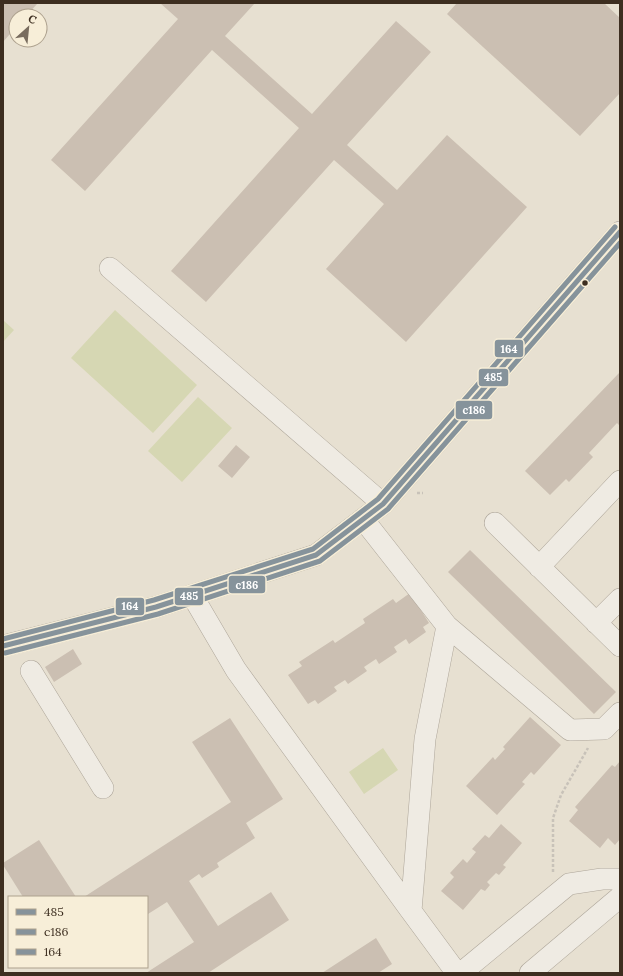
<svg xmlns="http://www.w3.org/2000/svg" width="623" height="976" font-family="Lora,serif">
  <rect width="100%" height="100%" fill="#e7e0d1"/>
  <!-- green -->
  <path fill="#d6d7b3" d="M115 310 197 385 153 433 71 358Z
    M3 320 14 330 3 342Z
    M198 397 232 428 182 482 148 451Z
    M383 748 398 770 364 794 349 772Z"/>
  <!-- building -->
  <path fill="#cbbfb2" d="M3 3H38L26 16H16V27L3 42Z
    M160 3H189L191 4 192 3H255L225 36 312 114 396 21 431 52 347 145 397 190 447 135 527 207 406 342 326 269 384 204 334 160 206 302 171 271 299 128 212 50 85 191 51 160 178 19Z
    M457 3H604L620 18V93L580 136 447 14Z
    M620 372V426L617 423 589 453 593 457 569 482 566 479 550 495 525 471Z
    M236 445 250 457 232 478 218 466Z
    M470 550 616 692 594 714 448 572Z
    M410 593 429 623 423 627 426 632 409 644 406 639 394 647 397 652 379 664 376 659 364 667 367 671 348 684 345 680 334 687 337 691 318 704 315 700 308 704 288 675 302 666 299 662 333 640 335 643 365 623 363 619 393 599 396 603Z
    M73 649 82 664 54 682 45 667Z
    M530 717 561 745 534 775 531 772 522 782 525 784 497 815 466 786 493 757 495 760 505 749 503 747Z
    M230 718 283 799 246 823 255 838 217 863 219 867 202 878 199 874 189 881 218 926 271 892 289 920 208 973H146L194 942 167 902 148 914 147 912V897H84L231 802 192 742Z
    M620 761V839L615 845 608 838 600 848 569 821 578 810 575 807 612 765 615 767Z
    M501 824 522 843 503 865 506 867 499 875 496 873 487 882 490 885 485 891 481 889 463 910 441 891 454 877 450 873 463 859 467 863 476 852 472 849 485 835 489 838Z
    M39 840 76 897H23L3 865V863Z
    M376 938 392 964 378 973H322Z"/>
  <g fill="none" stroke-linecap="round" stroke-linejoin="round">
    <defs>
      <path id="minor" d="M110 268 383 504
        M363 519 447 626 570 730 604 729 620 713
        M495 523 620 646
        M539 567 620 481
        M192 595 236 670 411 911
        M596 623 620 599
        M447 626 425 739 411 911 453 968 459 973
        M3 646 156 607 316 555 383 504 620 232
        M31 671 103 788
        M461 973 569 884 602 879H620
        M530 973 620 897"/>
    </defs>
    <!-- minor casing -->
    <use href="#minor" stroke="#ada599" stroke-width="22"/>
    <!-- path -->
    <path stroke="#c8c2b9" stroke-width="2.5" stroke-dasharray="3 2" stroke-linecap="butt" d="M417 493H423
      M553 872V818L561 795 588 748"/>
    <!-- minor -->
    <use href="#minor" stroke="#efebe3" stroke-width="21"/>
    <defs>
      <path id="bus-1" d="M3 646 156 607 316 555 383 504 620 232"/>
      <path id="bus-2" d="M5 653 158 614 320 561 388 509 620 243"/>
      <path id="bus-3" d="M3 639 154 600 313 549 378 499 615 227"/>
    </defs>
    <!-- bus-1 casing -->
    <use href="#bus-1" stroke="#f7eed8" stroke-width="8"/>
    <!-- bus-2 casing -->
    <use href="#bus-2" stroke="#f7eed8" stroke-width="8"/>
    <!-- bus-3 casing -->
    <use href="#bus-3" stroke="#f7eed8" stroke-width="8"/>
    <!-- bus-1 -->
    <use href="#bus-1" stroke="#86939b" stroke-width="5"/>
    <!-- bus-2 -->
    <use href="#bus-2" stroke="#86939b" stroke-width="5"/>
    <!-- bus-3 -->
    <use href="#bus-3" stroke="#86939b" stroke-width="5"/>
  </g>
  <!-- markers -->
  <circle fill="#3d2e20" stroke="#f7eed8" stroke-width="1.5" cx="585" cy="283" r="3.5"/>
  <g stroke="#f7eed8" stroke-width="1.5">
    <rect x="494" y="339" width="30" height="19" rx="4" fill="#86939b"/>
    <rect x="478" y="368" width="31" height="19" rx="4" fill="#86939b"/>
    <rect x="455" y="400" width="38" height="20" rx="4" fill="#86939b"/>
    <rect x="228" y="575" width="38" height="19" rx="4" fill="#86939b"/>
    <rect x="174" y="587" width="30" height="19" rx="4" fill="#86939b"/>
    <rect x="115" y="597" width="30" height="19" rx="4" fill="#86939b"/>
  </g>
  <g font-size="11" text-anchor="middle" font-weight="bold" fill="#fff">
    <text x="509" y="353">164</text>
    <text x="493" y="381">485</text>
    <text x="474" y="414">с186</text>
    <text x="247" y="589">с186</text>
    <text x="189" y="600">485</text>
    <text x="130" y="610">164</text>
  </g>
  <!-- border -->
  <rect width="623" height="976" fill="none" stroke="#3d2e20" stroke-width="8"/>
  <!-- legend -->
  <rect x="8" y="896" width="140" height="72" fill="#f7eed8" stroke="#ada18e"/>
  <rect x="16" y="909" width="20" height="6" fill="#86939b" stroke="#ada18e"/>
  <text x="44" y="916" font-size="12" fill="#3d2e20">485</text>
  <rect x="16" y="929" width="20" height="6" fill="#86939b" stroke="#ada18e"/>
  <text x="44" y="936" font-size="12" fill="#3d2e20">с186</text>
  <rect x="16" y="949" width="20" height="6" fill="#86939b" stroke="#ada18e"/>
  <text x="44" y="956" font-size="12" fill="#3d2e20">164</text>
  <!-- north arrow -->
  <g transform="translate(28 28) rotate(27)"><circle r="19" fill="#f7eed8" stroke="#ada18e"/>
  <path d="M0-3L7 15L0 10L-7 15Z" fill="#786c5e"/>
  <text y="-6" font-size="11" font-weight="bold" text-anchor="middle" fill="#3d2e20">С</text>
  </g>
</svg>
